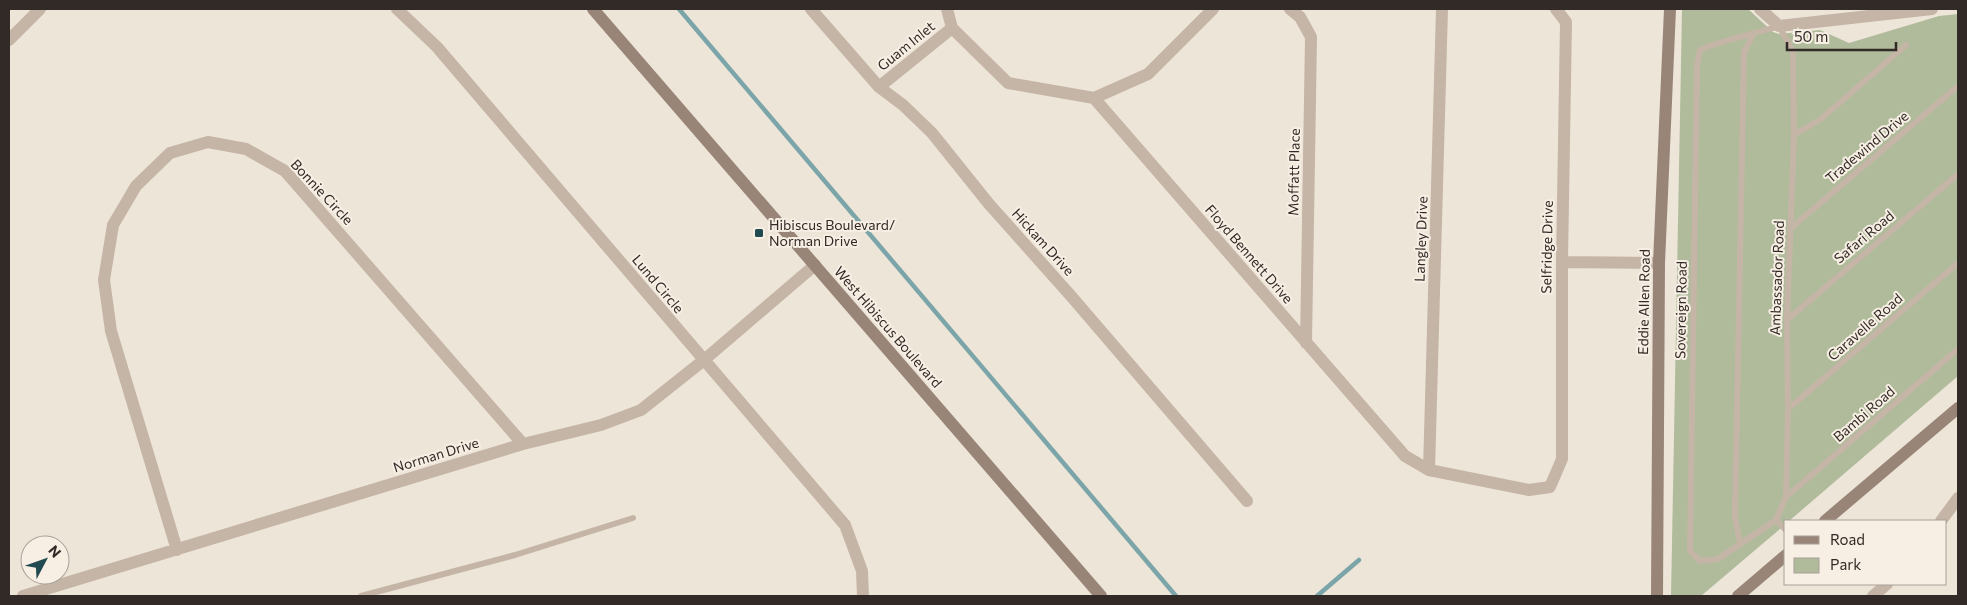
<svg xmlns="http://www.w3.org/2000/svg" width="1967" height="605" font-family="Commissioner,sans-serif">
  <rect width="100%" height="100%" fill="#eee5d9"/>
  <!-- green -->
  <path fill="#afbb9b" d="M1682 9H1748L1773 32 1779 34 1820 30 1849 43 1939 16 1958 14V376L1789 521H1786V524L1701 596H1671Z"/>
  <g fill="none" stroke-linecap="round" stroke-linejoin="round">
    <!-- stream -->
    <path stroke="#7ba5a8" stroke-width="4.5" d="M679 9 1176 596
      M1317 596 1359 560"/>
    <!-- lane -->
    <path stroke="#c5b5a6" stroke-width="6" d="M1794 135 1821 119 1906 45
      M1791 228 1958 86
      M1787 320 1958 174
      M1788 409 1958 263
      M1786 497 1958 349
      M1776 520 1718 559 1700 561 1690 551 1697 65 1700 50C1724 39 1752 35 1779 26L1793 52 1794 135 1787 320 1788 409 1786 497 1776 520 1786 530
      M1740 544 1735 516 1744 52 1753 35
      M361 596 515 555 633 518"/>
    <!-- street -->
    <path stroke="#c5b5a6" stroke-width="12" d="M397 9 437 47 845 525 862 571 863 596
      M811 9 879 87 903 105 932 133 989 204 1071 296 1247 501
      M947 9 952 28 1008 83 1094 98 1405 456 1429 470 1529 490 1550 487 1562 459V262L1566 22 1556 9
      M1290 9 1300 17 1311 37 1306 343
      M1760 9 1779 26 1932 9
      M9 40 40 9
      M879 87 952 28
      M1094 98 1148 74 1213 9
      M1562 262 1659 263
      M1429 470 1442 9
      M1941 521 1958 498
      M177 550 111 331 104 280 113 225 136 186 170 153 208 142 246 149 285 171 523 444
      M23 596 523 444 601 425 641 410 704 360 815 265
      M1873 596 1887 584"/>
    <!-- secondary -->
    <path stroke="#988578" stroke-width="12" d="M593 9 1101 596
      M1825 521 1958 408
      M1657 596 1659 263 1670 9
      M1738 596 1786 555"/>
  </g>
  <!-- markers -->
  <rect fill="#204a4f" stroke="#f7efe4" stroke-width="2" x="754" y="228" width="10" height="10" rx="2.5"/>
  <g text-anchor="middle" stroke-width="4" stroke-linejoin="round" paint-order="stroke">
    <!-- street labels -->
    <g font-size="14" fill="#322a26" stroke="#f7efe4">
      <text transform="translate(906 46) rotate(-39)" y="5">Guam Inlet</text>
      <text transform="translate(1867 147) rotate(-40)" y="5">Tradewind Drive</text>
      <text transform="translate(1294 172) rotate(-89)" y="5">Moffatt Place</text>
      <text transform="translate(322 192) rotate(47)" y="5">Bonnie Circle</text>
      <text transform="translate(1864 237) rotate(-40)" y="5">Safari Road</text>
      <text transform="translate(1421 239) rotate(-88)" y="5">Langley Drive</text>
      <text transform="translate(1043 242) rotate(48)" y="5">Hickam Drive</text>
      <text transform="translate(1547 247) rotate(-89)" y="5">Selfridge Drive</text>
      <text transform="translate(1249 254) rotate(49)" y="5">Floyd Bennett Drive</text>
      <text transform="translate(1777 278) rotate(-88)" y="5">Ambassador Road</text>
      <text transform="translate(658 284) rotate(50)" y="5">Lund Circle</text>
      <text transform="translate(1644 302) rotate(-89)" y="5">Eddie Allen Road</text>
      <text transform="translate(1681 310) rotate(-89)" y="5">Sovereign Road</text>
      <text transform="translate(888 327) rotate(49)" y="5">West Hibiscus Boulevard</text>
      <text transform="translate(1865 327) rotate(-41)" y="5">Caravelle Road</text>
      <text transform="translate(1864 414) rotate(-41)" y="5">Bambi Road</text>
      <text transform="translate(436 455) rotate(-17)" y="5">Norman Drive</text>
    </g>
    <!-- poi labels -->
    <g font-size="14" fill="#322a26" stroke="#f7efe4" text-anchor="start">
      <text x="769" y="230">Hibiscus Boulevard/<tspan x="769" dy="16">Norman Drive</tspan></text>
    </g>
  </g>
  <!-- border -->
  <rect width="1967" height="605" fill="none" stroke="#322a26" stroke-width="20"/>
  <!-- legend -->
  <rect x="1784" y="520" width="162" height="65" fill="#f7efe4" stroke="#a8a098"/>
  <rect x="1794" y="536" width="25" height="8" fill="#988578" stroke="#a8a098"/>
  <text x="1830" y="545" font-size="15" fill="#322a26">Road</text>
  <rect x="1794" y="558" width="25" height="15" fill="#afbb9b" stroke="#a8a098"/>
  <text x="1830" y="570" font-size="15" fill="#322a26">Park</text>
  <!-- north arrow -->
  <g transform="translate(45 560) rotate(49)"><circle r="24" fill="#f7efe4" stroke="#a8a098"/>
  <path d="M0-4L9 19L0 12L-9 19Z" fill="#204a4f"/>
  <text y="-8" font-size="14" font-weight="bold" text-anchor="middle" fill="#322a26">N</text>
  </g>
  <!-- scale -->
  <path d="M1787 42v8h109v-8" fill="none" stroke="#322a26" stroke-width="2.5"/>
  <text x="1794" y="42" font-size="15" fill="#322a26" stroke="#f7efe4" stroke-width="4" paint-order="stroke">50 m</text>
</svg>
